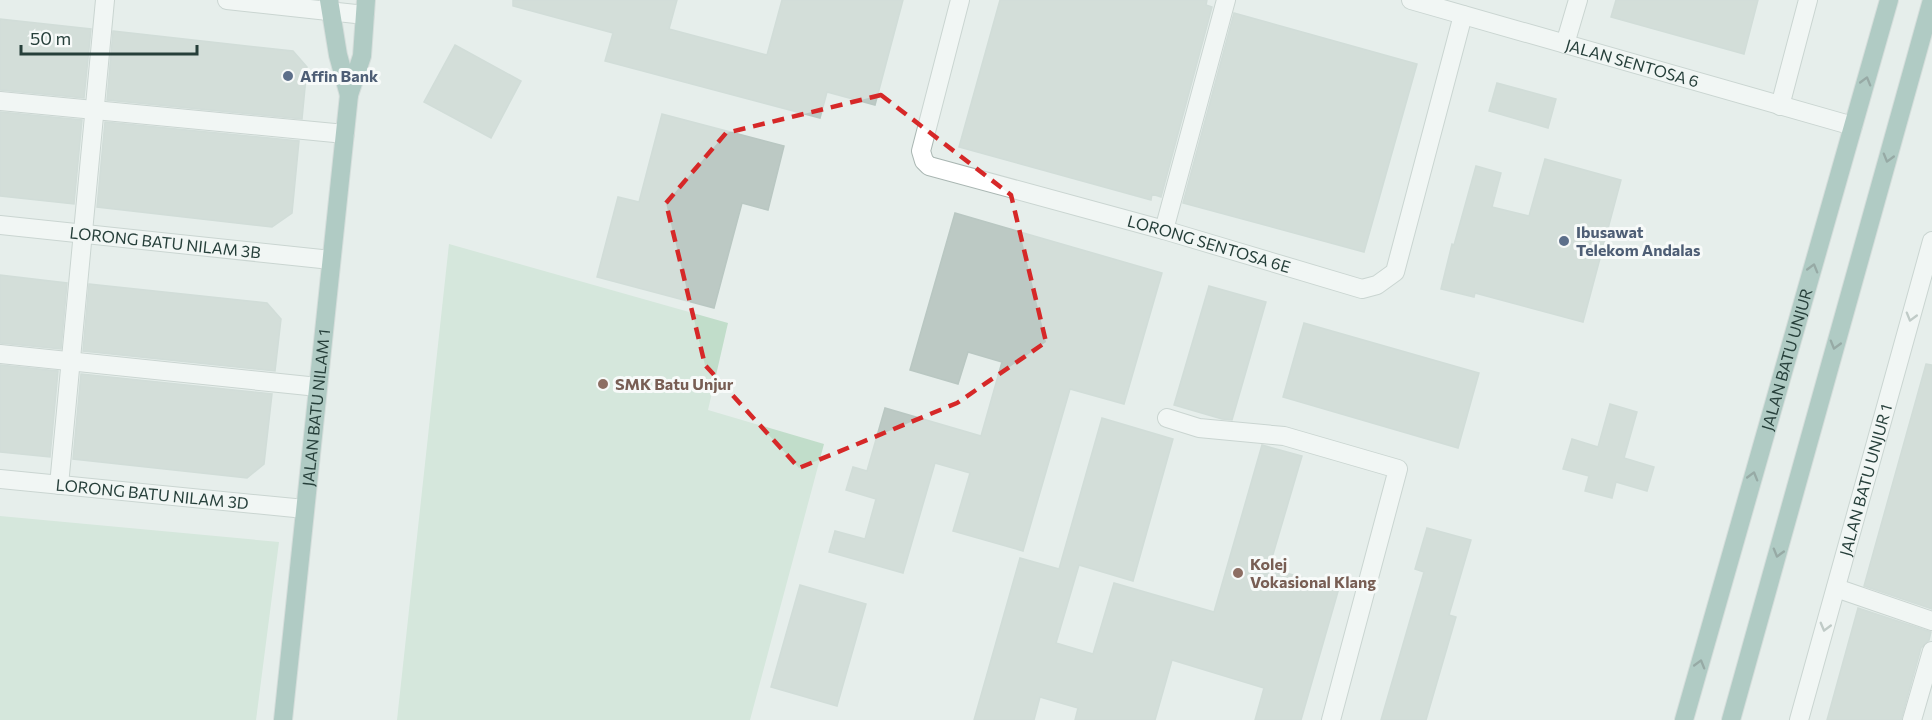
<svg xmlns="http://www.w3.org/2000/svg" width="1932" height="720" font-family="Commissioner,sans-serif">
  <rect width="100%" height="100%" fill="#e6eeeb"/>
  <!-- green -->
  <path fill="#c1ddca" d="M449 244 728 323 708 410 824 444 750 720H397Z
    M0 516 279 542 256 720H0Z"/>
  <!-- building -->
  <path fill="#bcc9c4" stroke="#b9c7c2" stroke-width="1.5" d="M513 0H677L669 29 767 55 782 0H903L875 105 827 92 820 118 605 61 613 33 513 6Z
    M1000 0H1207L1206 5 1212 7 1161 197 1152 194 1151 200 959 147Z
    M1616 0H1758L1744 54 1611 17Z
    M1234 13 1417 64 1364 252 1183 203Z
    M0 19 91 29 84 98 0 90Z
    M113 31 293 51 307 67 302 119 107 100Z
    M455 45 521 81 491 138 424 102Z
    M1497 83 1556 99 1548 128 1489 111Z
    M0 112 82 120 74 204 0 196Z
    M662 114 784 146 768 210 742 203 714 308 597 277 618 197 639 202Z
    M105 122 299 141 292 213 272 227 97 207Z
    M1545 159 1621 180 1583 322 1475 293 1474 297 1441 289 1452 244 1454 245 1476 166 1501 173 1492 207 1529 216Z
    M955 213 1162 273 1124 404 1070 389 1023 551 953 531 970 473 935 463 903 573 829 552 835 531 865 539 876 499 846 490 853 467 867 471 885 408 981 436 1002 362 968 352 958 384 910 370Z
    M0 275 67 283 61 349 0 343Z
    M89 284 267 303 281 319 275 371 83 351Z
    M1209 286 1266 302 1232 420 1222 419 1174 405Z
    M1304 323 1479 373 1458 448 1283 397Z
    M1926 364 1932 365V609L1864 586Z
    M0 365 58 371 50 457 0 452Z
    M81 374 272 394 264 464 247 478 73 459Z
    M1610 404 1637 412 1624 458 1654 467 1647 491 1616 482 1612 498 1585 491 1589 476 1563 469 1572 439 1598 447Z
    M1102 418 1173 439 1133 581 1079 565 1056 643 1093 654 1114 583 1214 612 1262 445 1302 456 1269 568 1339 588 1301 720H1255L1264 688 1172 660 1155 720H1075L1078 708 1040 697 1034 720H974L1020 558 1059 569Z
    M1427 528 1471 540 1449 615 1456 617 1426 720H1381L1424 572 1415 569Z
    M800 585 866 604 837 706 771 687Z
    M1858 608 1931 632 1929 640 1921 648 1901 720H1827Z"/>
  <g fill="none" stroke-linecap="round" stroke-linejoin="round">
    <defs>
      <g id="minor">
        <path d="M227 0 365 15"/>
        <path id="s1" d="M960 0 921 151 924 161 929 166 1164 230 1362 289 1377 285 1395 272 1463 15"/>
        <path id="s2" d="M1411 0 1853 126"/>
        <path d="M1565 44 1578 0"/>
        <path d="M0 101 345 134"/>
        <path d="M1780 106 1808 0"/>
        <path id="s3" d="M0 225 331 260"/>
        <path d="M1164 230 1226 0"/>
        <path d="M0 354 318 387"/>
        <path d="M1167 418 1199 428 1284 436 1398 469 1331 720"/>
        <path id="s4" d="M0 479 305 509"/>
        <path d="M59 485 105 0"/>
        <path d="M1836 588 1932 621"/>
        <path id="s5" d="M1799 720 1932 241"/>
        <path d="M1912 720 1932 651"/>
      </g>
      <g id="major">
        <path d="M329 0 338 55 349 95"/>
        <path id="s6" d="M283 720 349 95 362 56 366 0"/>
        <path id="s7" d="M1684 720 1889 0"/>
        <path d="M1731 720 1932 0"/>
      </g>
    </defs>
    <!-- minor casing -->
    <use href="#minor" stroke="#a9b6b2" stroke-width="20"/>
    <!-- major casing -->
    <use href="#major" stroke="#c2c9c8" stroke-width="20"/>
    <!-- minor -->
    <use href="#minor" stroke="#fff" stroke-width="18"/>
    <!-- major -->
    <use href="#major" stroke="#6fa096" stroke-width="18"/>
  </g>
  <!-- one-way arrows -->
  <defs><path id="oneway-chevron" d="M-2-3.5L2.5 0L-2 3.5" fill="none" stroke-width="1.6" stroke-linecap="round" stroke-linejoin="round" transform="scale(1.5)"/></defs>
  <g stroke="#385751">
    <use href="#oneway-chevron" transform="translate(1866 81) rotate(-74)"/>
    <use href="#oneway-chevron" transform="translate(1888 158) rotate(106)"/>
    <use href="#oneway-chevron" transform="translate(1813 268) rotate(-74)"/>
    <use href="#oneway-chevron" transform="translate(1835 345) rotate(106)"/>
    <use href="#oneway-chevron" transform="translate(1753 476) rotate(-74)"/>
    <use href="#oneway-chevron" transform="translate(1778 553) rotate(106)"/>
    <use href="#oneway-chevron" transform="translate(1700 664) rotate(-74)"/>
  </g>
  <g stroke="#929f9c">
    <use href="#oneway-chevron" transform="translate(1911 317) rotate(106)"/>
    <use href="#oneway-chevron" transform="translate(1825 627) rotate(105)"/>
  </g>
  <!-- marked area -->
  <path d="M0 0H1932V720H0ZM881 95 1011 195 1046 342 957 403 799 468 705 365 666 203 726 133Z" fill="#e6eeeb" fill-opacity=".55" fill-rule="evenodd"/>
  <path fill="none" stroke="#d62828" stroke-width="4.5" stroke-dasharray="12 8" stroke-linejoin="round" d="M881 95 1011 195 1046 342 957 403 799 468 705 365 666 203 726 133Z"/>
  <!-- markers -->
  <g fill="#5c6f8a" stroke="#f7faf9" stroke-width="2">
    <circle cx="288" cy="76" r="6"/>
    <circle cx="1564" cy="241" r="6"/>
  </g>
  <g fill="#8d6e63" stroke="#f7faf9" stroke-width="2">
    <circle cx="603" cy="384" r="6"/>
    <circle cx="1238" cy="573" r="6"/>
  </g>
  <g text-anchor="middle" stroke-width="6" stroke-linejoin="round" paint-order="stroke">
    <!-- street labels -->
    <g font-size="16" fill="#263f3a" stroke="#f7faf9">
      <text dy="6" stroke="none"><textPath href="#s2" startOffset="230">JALAN SENTOSA 6</textPath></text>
      <text dy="6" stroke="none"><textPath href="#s3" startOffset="166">LORONG BATU NILAM 3B</textPath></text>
      <text dy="6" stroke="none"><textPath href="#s1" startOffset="464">LORONG SENTOSA 6E</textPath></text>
      <text dy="6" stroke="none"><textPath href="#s7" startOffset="375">JALAN BATU UNJUR</textPath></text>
      <text dy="6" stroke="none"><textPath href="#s6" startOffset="314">JALAN BATU NILAM 1</textPath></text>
      <text dy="6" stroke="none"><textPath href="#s5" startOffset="249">JALAN BATU UNJUR 1</textPath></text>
      <text dy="6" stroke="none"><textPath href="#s4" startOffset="153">LORONG BATU NILAM 3D</textPath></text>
    </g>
    <!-- service labels -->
    <g font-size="16" font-weight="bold" fill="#4e5e75" stroke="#f7faf9" text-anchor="start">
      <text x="300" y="82">Affin Bank</text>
      <text x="1576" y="238">Ibusawat<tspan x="1576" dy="18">Telekom Andalas</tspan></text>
    </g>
    <!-- education labels -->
    <g font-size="16" font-weight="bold" fill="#785e54" stroke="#f7faf9" text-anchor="start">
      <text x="615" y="390">SMK Batu Unjur</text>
      <text x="1250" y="570">Kolej<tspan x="1250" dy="18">Vokasional Klang</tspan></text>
    </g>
  </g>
  <!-- scale -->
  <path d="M21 45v9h176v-9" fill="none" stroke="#263f3a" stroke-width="3"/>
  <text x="30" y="45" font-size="18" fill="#263f3a" stroke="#f7faf9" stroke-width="4.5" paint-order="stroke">50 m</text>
</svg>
